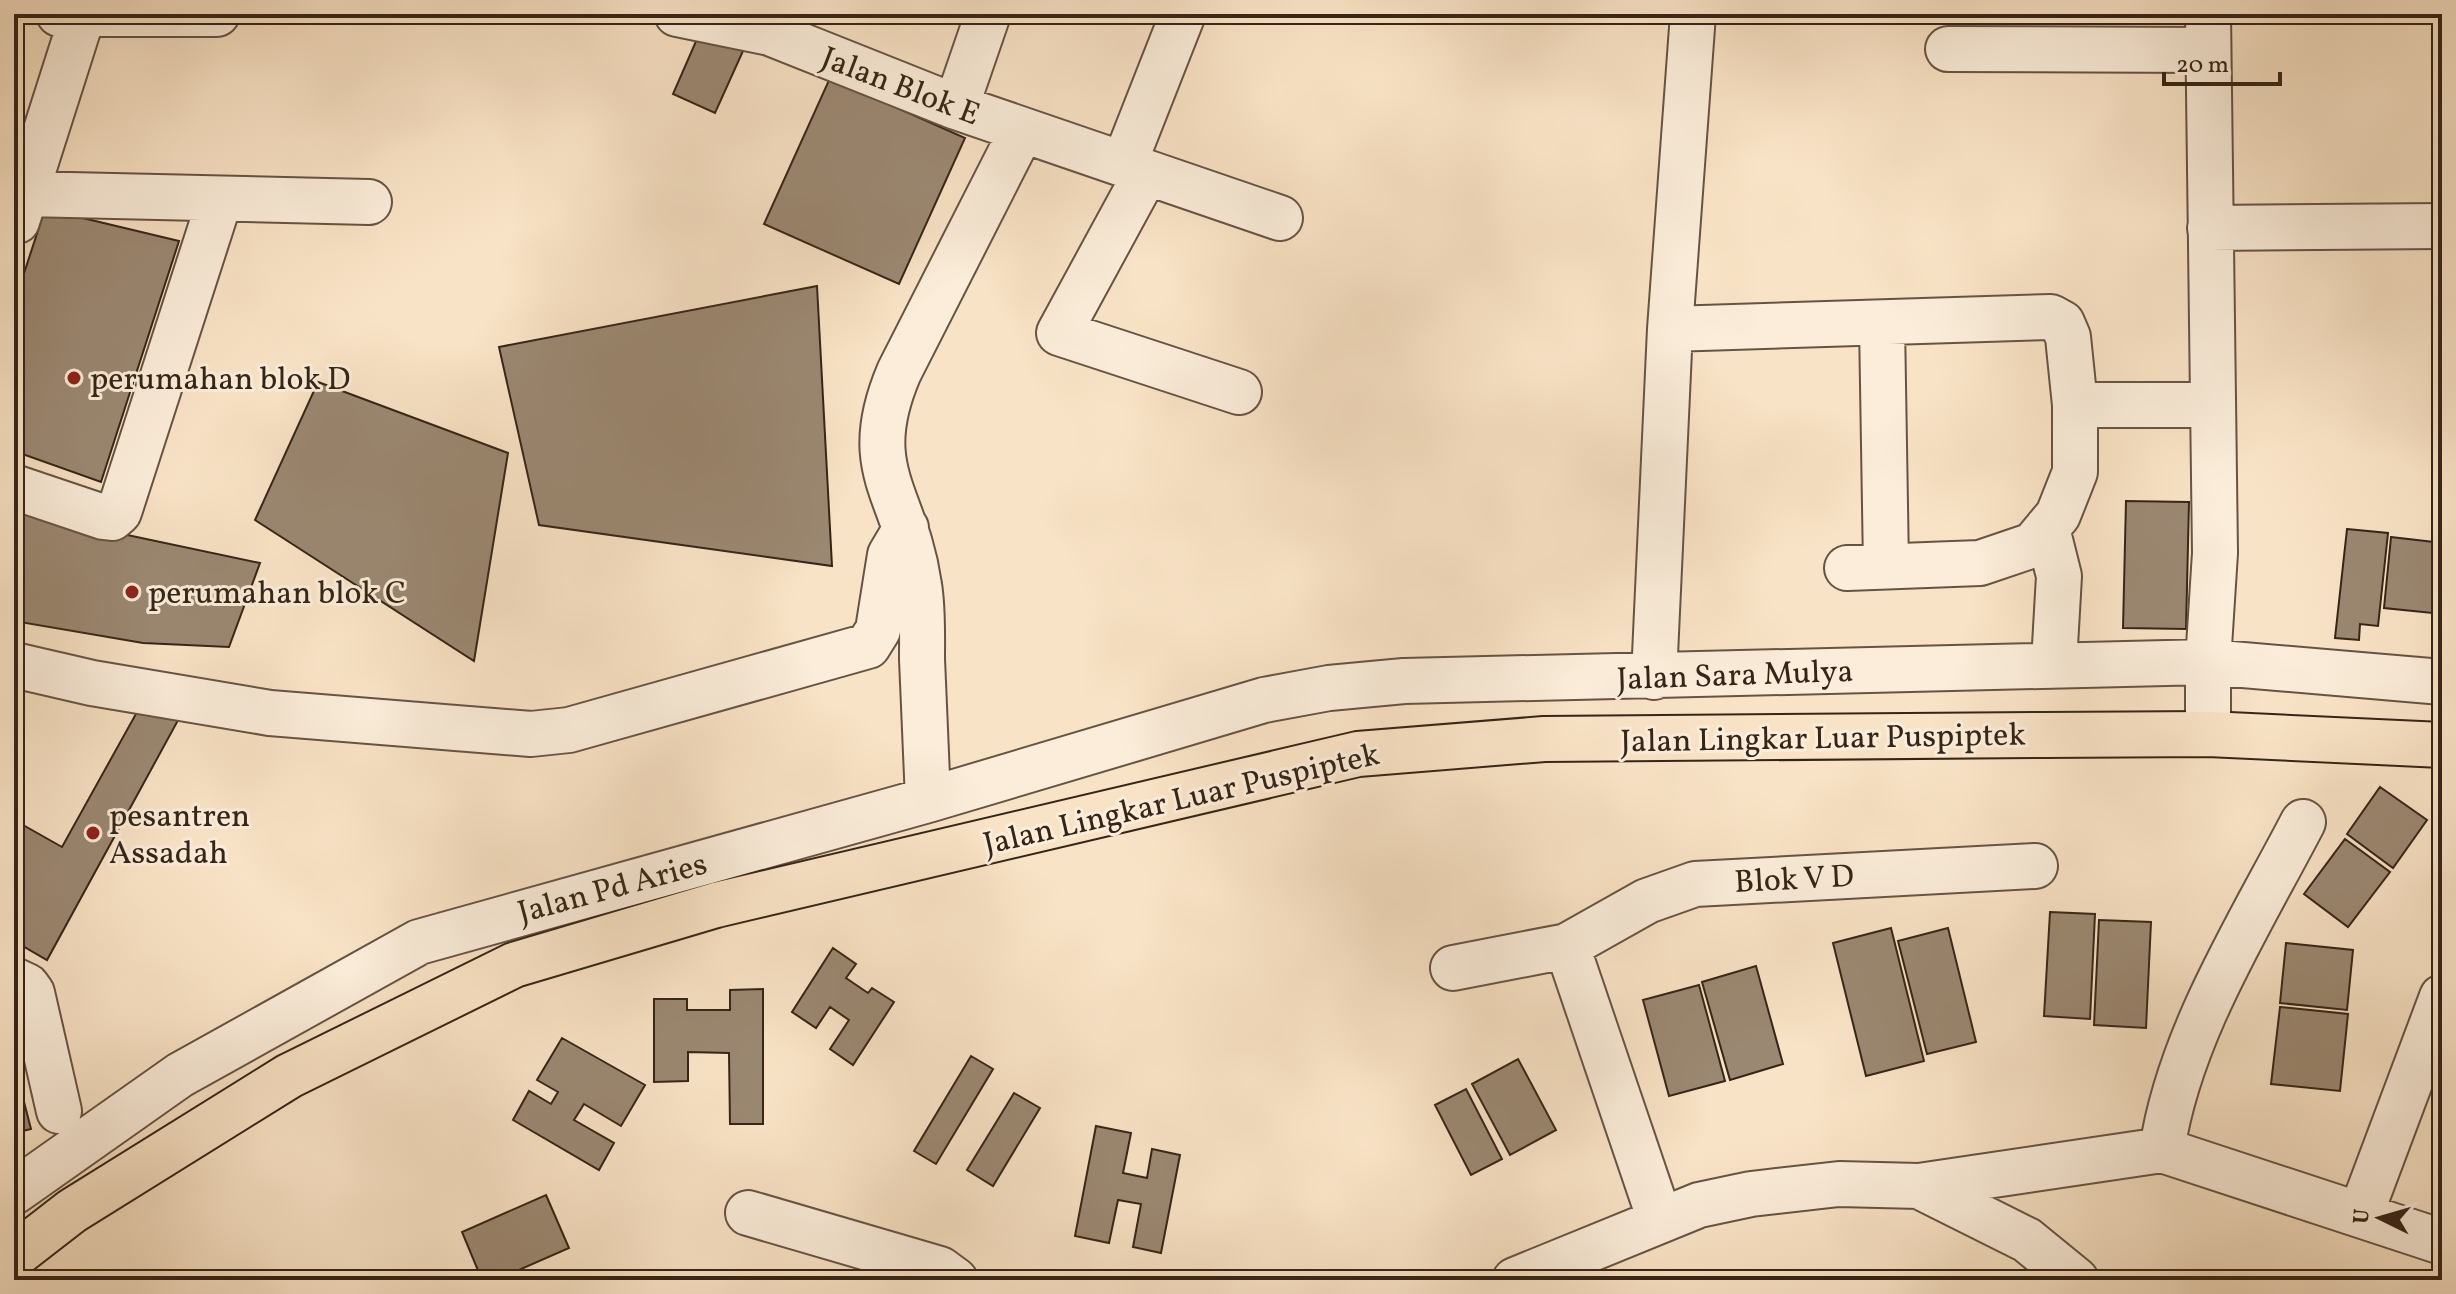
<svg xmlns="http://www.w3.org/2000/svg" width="2456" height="1294" font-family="Vollkorn,serif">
  <rect width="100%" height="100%" fill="#f9e3c6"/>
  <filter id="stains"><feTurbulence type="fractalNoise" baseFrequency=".0025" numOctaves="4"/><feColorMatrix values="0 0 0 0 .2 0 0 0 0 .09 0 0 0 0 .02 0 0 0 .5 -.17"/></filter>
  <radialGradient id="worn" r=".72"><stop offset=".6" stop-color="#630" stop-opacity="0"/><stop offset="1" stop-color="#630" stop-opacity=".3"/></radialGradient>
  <!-- building -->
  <path fill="#9b8872" stroke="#352517" stroke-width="2" d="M700 32 743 51 715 113 673 94Z
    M830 78 965 138 899 284 764 224Z
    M45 209 179 241 101 482 14 451V304Z
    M817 286 832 566 539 525 499 347Z
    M318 382 508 453 474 661 255 520Z
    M2126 501 2189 502 2186 629 2123 628Z
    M14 511 260 563 229 647 143 643 14 621Z
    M2347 529 2388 533 2378 626 2360 624 2359 640 2335 638Z
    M2391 537 2442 543V614L2384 608Z
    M147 694 182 713 47 960 14 941V820L62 847Z
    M2380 787 2427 820 2393 868 2347 834Z
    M2345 839 2390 872 2348 927 2304 894Z
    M2050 912 2095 914 2090 1019 2044 1016Z
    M2099 920 2151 922 2146 1028 2094 1025Z
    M1891 928 1924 1061 1866 1076 1833 943Z
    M1948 928 1976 1042 1927 1054 1898 941Z
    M2286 943 2353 950 2347 1010 2280 1003Z
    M833 948 856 964 846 978 868 993 872 988 894 1002 853 1065 830 1049 849 1020 830 1007 816 1028 792 1012Z
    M1756 966 1783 1064 1730 1080 1702 982Z
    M1699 985 1725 1081 1669 1096 1643 1000Z
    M763 989V1124H730L729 1053 688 1052V1081L654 1082V999H687V1010H730V990Z
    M2280 1007 2348 1014 2340 1091 2271 1084Z
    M562 1038 645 1085 621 1126 584 1104 574 1120 614 1143 599 1170 513 1120 529 1091 551 1104 558 1092 537 1080Z
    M971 1056 993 1069 936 1164 914 1151Z
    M1518 1059 1556 1130 1510 1155 1472 1084Z
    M14 1063 31 1129 14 1133Z
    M1466 1089 1502 1159 1471 1175 1435 1105Z
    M1014 1093 1040 1108 993 1186 967 1170Z
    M1096 1126 1131 1133 1123 1173 1147 1178 1152 1149 1180 1155 1161 1253 1133 1247 1141 1204 1118 1200 1109 1243 1075 1236Z
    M546 1195 569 1248 496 1280H482L462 1232Z"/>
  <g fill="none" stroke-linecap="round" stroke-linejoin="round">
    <defs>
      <path id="minor" d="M59 14H217
        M677 14 770 33 956 107 1280 218
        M2208 14 2215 553 2208 662V734
        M1948 49 2208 50
        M956 107 988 14
        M1124 164 1183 14
        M1146 173 1059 333 1239 392
        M14 202 26 194 369 202
        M17 221 83 14
        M2210 228 2442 226
        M1882 324 1886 566
        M1670 329 2051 317 2062 323 2068 337 2075 405H2211
        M14 487 103 517 112 518 119 512 220 199
        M2047 528 2059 576 2054 663
        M1847 568 1980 563 2033 545 2058 515 2075 472V405
        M14 665 92 683 270 713 531 734 569 730 868 646 878 630 890 555 906 528
        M1654 677 1670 329 1693 14
        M928 800C926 753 924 706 922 659 922 634 923 609 919 585 906 493 857 471 899 372L1022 130
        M1567 946 1660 1220
        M1453 968 1567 946 1647 901 1695 884 2035 866
        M14 980 27 986 32 993 59 1111
        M2162 1150C2179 1035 2250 924 2303 822
        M1919 1186 2027 1240 2076 1280
        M14 1192 180 1075 419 942 928 800 1264 700 1329 688 1404 681 2208 662 2442 682
        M748 1213 940 1269 955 1280
        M2361 1213 2442 997
        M1515 1280 1699 1205 1751 1194 1839 1184 1919 1186 2162 1150 2442 1242"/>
      <path id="major" d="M14 1256 72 1211 289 1076 514 965 716 905 1358 754 1544 739 2043 735 2208 734 2442 745"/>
    </defs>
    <!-- minor casing -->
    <use href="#minor" stroke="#665443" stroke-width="48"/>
    <!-- major casing -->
    <use href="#major" stroke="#352517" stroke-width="48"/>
    <!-- minor -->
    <use href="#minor" stroke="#fbedda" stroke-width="44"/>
    <!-- major -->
    <use href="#major" stroke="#f9e3c6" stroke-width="44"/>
  </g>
  <!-- markers -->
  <g fill="#8f2418" stroke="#fbedda" stroke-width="3">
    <circle cx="74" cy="378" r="8"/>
    <circle cx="132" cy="592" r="8"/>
    <circle cx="93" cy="833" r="8"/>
  </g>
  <g text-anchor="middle" stroke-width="6" stroke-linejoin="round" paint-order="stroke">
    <!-- street labels -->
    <g font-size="32" fill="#352517" stroke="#fbedda">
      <text transform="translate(901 85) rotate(21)" y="11">Jalan Blok E</text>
      <text transform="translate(1735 674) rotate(-2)" y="11">Jalan Sara Mulya</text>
      <text transform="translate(1823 737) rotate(-1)" y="11">Jalan Lingkar Luar Puspiptek</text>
      <text transform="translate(1181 798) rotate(-13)" y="11">Jalan Lingkar Luar Puspiptek</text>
      <text transform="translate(1794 878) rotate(-3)" y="11">Blok V D</text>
      <text transform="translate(612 887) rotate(-15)" y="11">Jalan Pd Aries</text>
    </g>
    <!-- poi labels -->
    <g font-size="32" fill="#352517" stroke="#fbedda" text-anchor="start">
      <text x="90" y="389">perumahan blok D</text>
      <text x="148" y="603">perumahan blok C</text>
      <text x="109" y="826">pesantren<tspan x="109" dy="37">Assadah</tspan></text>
    </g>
  </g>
  <!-- margin -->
  <rect width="2456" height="1294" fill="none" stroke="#f9e3c6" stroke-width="48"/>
  <rect x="16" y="16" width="2424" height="1262" fill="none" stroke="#352517" stroke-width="4"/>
  <rect x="24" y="24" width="2408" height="1246" fill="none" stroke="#352517" stroke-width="2"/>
  <!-- north arrow -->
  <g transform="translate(2380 1218) rotate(275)" stroke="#fbedda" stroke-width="6" paint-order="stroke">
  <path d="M0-6L14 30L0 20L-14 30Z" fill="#352517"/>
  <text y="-12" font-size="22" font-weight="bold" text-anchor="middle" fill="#352517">U</text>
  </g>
  <!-- scale -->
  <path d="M2164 72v12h116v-12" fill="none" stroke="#352517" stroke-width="4"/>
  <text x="2176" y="72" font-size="24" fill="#352517" stroke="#fbedda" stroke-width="6" paint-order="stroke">20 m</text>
  <rect width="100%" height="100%" filter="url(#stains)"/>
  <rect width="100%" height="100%" fill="url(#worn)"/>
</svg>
